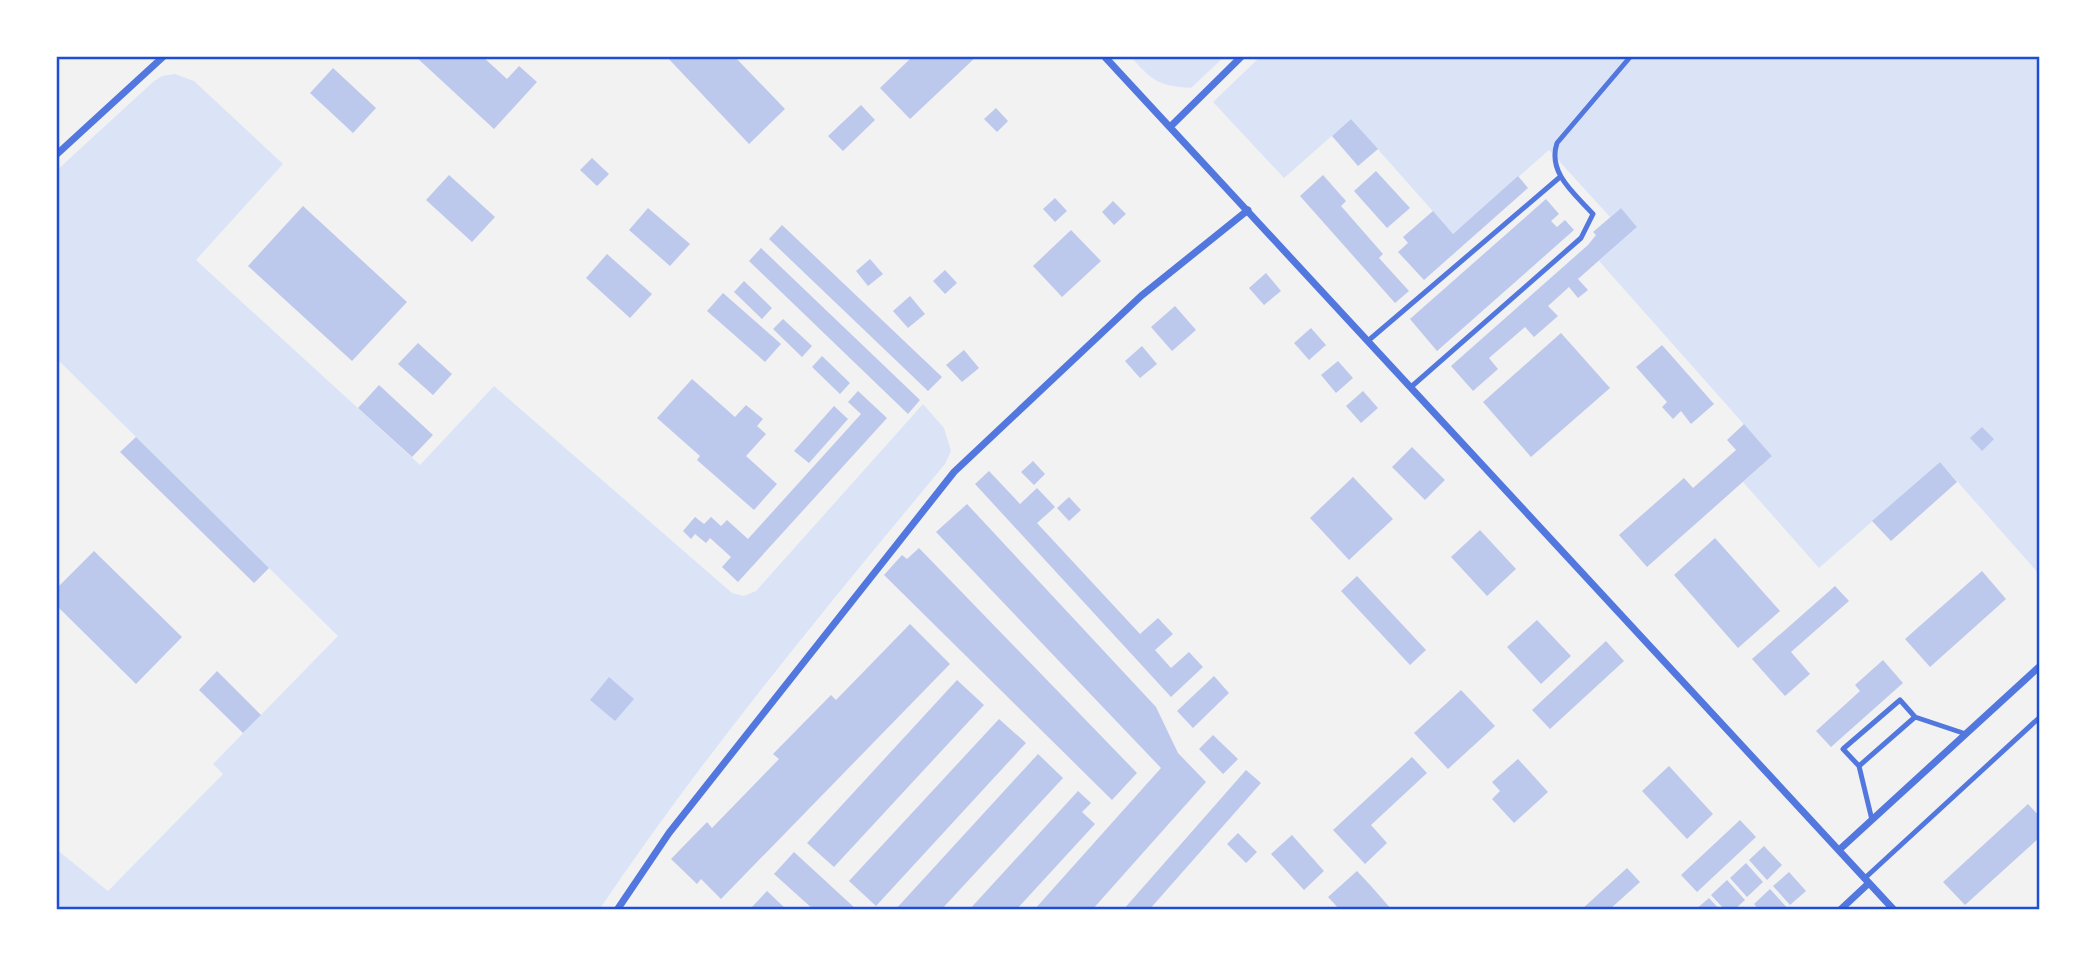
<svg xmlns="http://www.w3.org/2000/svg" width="2096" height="966" font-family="'Fira Sans Condensed',sans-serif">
  <rect width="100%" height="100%" fill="#f2f2f2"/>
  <!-- green -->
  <path fill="#dbe4f7" d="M1130 56H1225L1191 88C1157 86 1152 80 1130 56Z
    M1261 56H2040V575L1940 462 1819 568 1743 482 1772 456 1599 261 1637 227 1621 208 1610 217 1549 150 1453 234 1351 119 1284 178 1213 102Z
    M175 74 194 81 283 164 196 260 420 465 494 386 732 593 744 596 756 591 923 404 944 428 951 451 945 464C825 609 704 754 599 910H56V849L108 891 223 774 213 764 338 636 56 358V171L153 82 162 76Z"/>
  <!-- building -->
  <path fill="#bdc9ec" d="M415 56H482L507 79 519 66 537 82 494 129Z
    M666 56H734L785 109 749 144Z
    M913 56H977L910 119 880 88Z
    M333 68 376 108 353 133 310 93Z
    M861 105 875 120 843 151 828 136Z
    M996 108 1008 121 997 132 984 119Z
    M1351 119 1378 149 1358 166 1332 136Z
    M592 158 609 174 597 186 580 170Z
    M1376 171 1410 208 1387 228 1354 191Z
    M449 175 495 217 472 242 426 200Z
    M1323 175 1346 201 1341 206 1383 254 1379 258 1409 291 1395 303 1300 196Z
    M1518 176 1528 188 1424 280 1398 252 1408 243 1403 237 1433 211 1453 234Z
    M1055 198 1067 211 1055 222 1043 209Z
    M1546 199 1559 214 1551 221 1557 227 1565 220 1574 230 1437 351 1410 319Z
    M1113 201 1126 214 1114 225 1102 212Z
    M303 206 407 302 352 361 248 266Z
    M648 208 690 244 670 266 629 230Z
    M1621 208 1637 227 1578 279 1588 290 1578 298 1569 287 1548 306 1558 316 1534 337 1525 327 1489 358 1498 369 1473 391 1451 366 1588 245 1596 235 1593 232Z
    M782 225 942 377 928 391 769 239Z
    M1071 230 1101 261 1062 297 1033 266Z
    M761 248 920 400 908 414 749 261Z
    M607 254 652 294 630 318 586 278Z
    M870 259 883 274 868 286 856 271Z
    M945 270 957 283 945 294 933 281Z
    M1266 273 1281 291 1264 305 1249 288Z
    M744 281 772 308 762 319 734 292Z
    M723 293 781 344 765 362 707 311Z
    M910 296 925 314 908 328 893 311Z
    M1175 306 1196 330 1172 351 1151 327Z
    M783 319 812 346 802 357 773 329Z
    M1311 328 1326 345 1309 360 1294 343Z
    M1561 333 1610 388 1531 457 1483 402Z
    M418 343 452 374 433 395 398 364Z
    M1662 345 1714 404 1691 424 1681 411 1673 419 1662 407 1667 402 1636 367Z
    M1142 346 1157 364 1140 378 1125 361Z
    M964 350 979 368 962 382 946 365Z
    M822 356 850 383 840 394 812 367Z
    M1338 361 1353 378 1336 393 1321 375Z
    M692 379 735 417 746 405 763 419 757 426 766 434 746 456 777 484 754 510 697 460 700 456 657 418Z
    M379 385 433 435 412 457 358 408Z
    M858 391 887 418 738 582 722 567 731 557 710 538 706 543 695 534 691 539 683 531 695 517 704 524 711 517 721 526 727 520 748 539 861 414 848 402Z
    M1363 391 1378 408 1361 423 1346 406Z
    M834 406 848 419 809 463 794 451Z
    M1744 424 1772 456 1647 567 1619 535 1684 478 1693 488 1736 450 1727 440Z
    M1982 427 1994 439 1982 451 1970 438Z
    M136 437 269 568 254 583 120 452Z
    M1412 447 1445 480 1425 500 1392 467Z
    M1033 461 1045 474 1034 485 1021 472Z
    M1940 462 1957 482 1891 541 1872 521Z
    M989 471 1020 504 1037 488 1055 507 1037 523 1140 634 1158 618 1173 634 1155 650 1171 668 1189 652 1203 667 1171 697 975 484Z
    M1353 477 1393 519 1349 560 1310 518Z
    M1069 497 1081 510 1069 521 1057 508Z
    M967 504 1156 707 1178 753 1206 782 1092 910H1034L1161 768 936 532Z
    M1480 530 1516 569 1487 596 1451 557Z
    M1715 538 1780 611 1738 648 1674 575Z
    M919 548 1137 773 1112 800 884 575 902 555 907 559Z
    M94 551 182 637 136 684 56 605V589Z
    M1982 571 2006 599 1930 667 1905 639Z
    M1357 576 1426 650 1410 665 1341 591Z
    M1835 586 1849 601 1791 652 1810 674 1785 696 1752 659Z
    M1537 620 1571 656 1541 684 1507 647Z
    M910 624 950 664 721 899 701 879 697 884 671 859 707 822 712 828 779 759 773 754 831 695 836 700Z
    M1606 641 1624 661 1550 729 1532 710Z
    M1883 660 1903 683 1831 747 1816 731 1860 691 1855 685Z
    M217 671 261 715 243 733 199 690Z
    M1214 676 1229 693 1193 728 1177 711Z
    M609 677 634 699 615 721 590 700Z
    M957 680 984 705 834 867 807 843Z
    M1461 690 1495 726 1448 769 1414 733Z
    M999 719 1026 743 876 906 849 881Z
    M1213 735 1238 759 1223 774 1199 749Z
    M1038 754 1063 778 941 910H895Z
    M1412 757 1427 773 1371 825 1387 843 1365 864 1333 830Z
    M1518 759 1548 792 1514 823 1492 799 1500 791 1492 782Z
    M1669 766 1713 814 1687 839 1642 791Z
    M1246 770 1261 783 1149 910H1123Z
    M1078 791 1091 803 1082 812 1095 824 1016 910H969Z
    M2028 804 2040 817V837L1965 905 1943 882Z
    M1740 820 1756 837 1697 892 1681 875Z
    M1238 833 1257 852 1246 863 1227 844Z
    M1292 835 1324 871 1304 890 1271 854Z
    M1764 846 1782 865 1767 880 1749 860Z
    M794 852 857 910H814L774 874Z
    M1746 863 1763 882 1747 897 1730 878Z
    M1627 868 1640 882 1609 910H1581Z
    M1357 871 1371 886 1392 910H1340L1328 897Z
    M1789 872 1806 891 1790 905 1773 886Z
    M1727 880 1745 900 1734 910H1725L1711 895Z
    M1770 889 1789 910H1759L1754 904Z
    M767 891 787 910 751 908Z
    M1709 898 1720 910H1695Z"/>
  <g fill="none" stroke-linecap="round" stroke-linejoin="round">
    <!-- service -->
    <path stroke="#5277de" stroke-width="5" d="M1369 340 1560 177
      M1411 387 1581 238 1593 214C1575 194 1547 173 1557 143L1631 56
      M1859 766 1915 717
      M1872 820 1859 766 1843 749 1900 700 1915 717 1966 734
      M1865 878 2040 717"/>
    <!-- minor -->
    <path stroke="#5277de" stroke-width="7" d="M1104 56 1894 910
      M1170 127 1242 56
      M56 155 164 56
      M1839 850 2040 666
      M617 910 669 833 954 472 1141 296 1248 210
      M1840 910 1869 883"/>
  </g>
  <!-- border -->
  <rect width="2096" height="966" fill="none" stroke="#ffffff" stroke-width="116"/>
  <rect x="58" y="58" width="1980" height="850" fill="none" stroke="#1d4ed8" stroke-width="2.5"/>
</svg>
